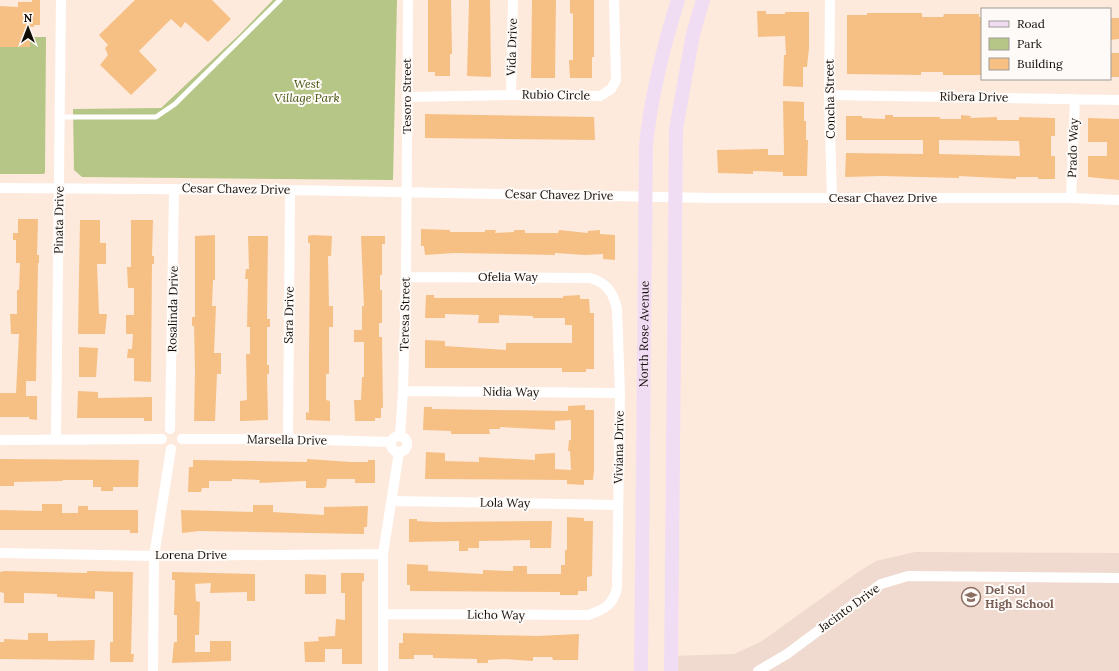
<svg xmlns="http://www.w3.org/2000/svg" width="1119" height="671" font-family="Lora,serif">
  <rect width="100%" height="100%" fill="#fdeadc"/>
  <!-- education -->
  <path fill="#f0dacf" d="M915 552 1119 553V671H669V656L734 654 762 641 858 572 876 561Z"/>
  <!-- green -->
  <path fill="#b5c686" d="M273 0H397L393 180 82 177 74 170 73 109 161 108 240 34Z
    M0 37H46L45 173 43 174H0Z"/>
  <!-- building -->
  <path fill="#f6c085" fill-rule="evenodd" d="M32 0H40V25H34V27H30V47H0V6L18 7V2H32Z
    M135 0H212L231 19 208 42 185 22 181 28 171 19 139 51 157 70 131 95 100 65 108 55 105 48 108 45 99 35Z
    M428 0H451L452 54H450V76H435V72H428Z
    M469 0H490L491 77 467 76Z
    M532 0H556L555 78H531Z
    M570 0H594V57H592V78H570L569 60H573V14L570 13Z
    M757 11H766V14H785V12H809V48L807 67H803V87L783 86 784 55H786L785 36 758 37Z
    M867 13H922V17H943L944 14H979V17H982V75H943V72H921V75L847 74V15H867Z
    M1110 18H1119V39L1110 40Z
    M1110 53H1119V77H1110Z
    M783 101 804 102V121H806V140H808L807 176H783V172L753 171V174L718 173 717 150 768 149V155H784Z
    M425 114 594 117 595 140 425 138Z
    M885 115H893V117H940V119H961V115L971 116 970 118 997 117V120H1019V117L1055 118V136H1051V156H1055V179H1038V177H1016V179L959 176V178L881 176 845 177 846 153 923 154V140H846V116H862V118L885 119ZM939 140 1019 141 1020 156 939 154Z
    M1088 118 1119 119V180L1088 177V156H1107V142H1088Z
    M18 219H38L37 255H39V263H38L36 381H26V396H37V420L29 419V417H0V393H16L19 334H11L10 314H17V290H19L20 263H16V240H13V233H18Z
    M80 220H100V243H106V264H97L99 314H107L105 334H78Z
    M131 220H153L152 256H154V264H152L151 382 134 381V358H127L128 349H132L133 334H126V315H134V288H128L127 267H131Z
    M421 229 450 230V232H485V230H496L495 233 514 232V230H525V233H558L559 230 588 233V231L600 230V234L615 235V260L603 259V254L585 255 555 253V255L454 253 425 255 424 246H421Z
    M215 235V280H213L212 306H216L214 353H221V374H217L215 421H194L195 370 194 326H192V317H195V236Z
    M312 235 332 236 331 256H328L329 306H333V327H329V374H326V400L330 401V421L306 420V412L309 413V362L310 243H308V236Z
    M248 236H268L267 319H270V327H267V365H269V374H267L268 420 240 421V401L247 400 246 354H250V327H247L248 279H245L246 269H249Z
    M361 236H385V244H382V275H380V290H382V323H379V337H382L383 408H381V418H375V421H355L354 400H361L362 377H364V342H354V330H362V306H364Z
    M426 295H434V298H563V296L580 295V299H589L590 313H594V369H586V372H562V368H425V340L445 341V346L506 350V343H572V325H565V318H533V316L499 315V323H478L479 315 445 314V318H425Z
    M79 347 98 348 96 377H79Z
    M78 391 98 392V398L152 397V421H144V418H77Z
    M585 405V410H594V470L593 480H584V485L567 484V480L425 479 426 452 445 453V461L479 462V457L535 460V454L555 453V469L571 470 570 451H568L569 440H571V420L555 421V430L500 427V429H489L490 434H451V431L423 430 424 407H432V409L568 411V406Z
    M0 459 139 460 138 487H113V491H101V487H93V480H63L62 481 14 482V486H0Z
    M307 459 351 462H368V460H375V483H355V479H327L326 487 324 488H306V481L259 483 260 480 232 479V481H209V488H202L201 492H188L189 467H193V460L307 462Z
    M42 504H62V513H78V506H88V510H138V533H130V530H0V510L42 511Z
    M253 505H273V512L324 515V507L368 506 367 527H364V534L199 531 182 533 181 510 253 512Z
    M567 517 584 518V521H593L592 576 587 577V591H578V595H560V592L410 591V585H407V564L428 565V571L483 574V570L513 571V566H527V574H561V565H565V550H567Z
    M409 519H417V521L434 522 552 521 551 548H530V540L479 541V548H468V551H459V541L409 542Z
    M4 571 87 573V571L133 572 131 654H134L133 662H110V642H113V592L95 591V599L57 597V594L24 593V603H4V593L0 592V572Z
    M172 572 255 574V601H247V592L210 593 211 583 195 584 196 601 200 602 199 635H195V652H210V641H231V661L172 663 174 642H177V615H174L175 580H172Z
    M341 573H364V582L362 581V664H342V649H325V662H305L304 642 319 641 318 637 335 636 336 619 345 620V593H341Z
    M305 574 326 575V594H305Z
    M28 633H48V641L95 640 94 660 0 659V642H4V639L28 640Z
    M403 633 537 636 579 634 578 660H553L552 657H533V661L504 659 488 660V663H477V659L433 658V655H414V659H399V643H403Z"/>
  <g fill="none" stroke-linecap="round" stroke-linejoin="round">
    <!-- lane -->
    <path stroke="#fff" stroke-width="5" d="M60 117H156L175 104 280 0"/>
    <!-- street -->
    <path stroke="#fff" stroke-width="10" d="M830 0 829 95 832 199
      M511 95 513 0
      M829 95 1119 100
      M408 97 511 95 600 96 611 89 616 80 614 0
      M0 188 290 190 713 198H1071L1119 200
      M1071 198 1075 99
      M403 391 620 393
      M170 429 174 189
      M391 444a8 8 0 1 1 16 0a8 8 0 1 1-16 0Z
      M400 436 403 391 406 277 408 0
      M182 439H288L391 442
      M288 439 290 190
      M0 440 162 439
      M56 440 61 0
      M392 501 618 505
      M0 553 154 556 383 554
      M383 614 588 615C604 610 613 605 617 588L620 393 617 309C613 292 607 283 590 278L406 277
      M153 671 154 556 171 449
      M383 671V554L399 452
      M758 671 787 654 881 584 908 576 1119 578"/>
    <!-- secondary -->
    <g stroke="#f1ddf3" stroke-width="14">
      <path id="s1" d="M641 671 646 145C651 96 663 48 678 0"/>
      <path d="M671 671 676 129 693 34 703 0"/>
    </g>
  </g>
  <!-- icons -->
  <defs>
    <symbol id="school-ring" viewBox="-11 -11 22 22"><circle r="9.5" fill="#fefaf7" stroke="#8d6e63" stroke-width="1.5"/><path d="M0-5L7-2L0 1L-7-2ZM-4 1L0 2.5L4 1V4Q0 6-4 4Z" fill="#8d6e63"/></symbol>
  </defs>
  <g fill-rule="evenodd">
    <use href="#school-ring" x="960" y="586" width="22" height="22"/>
  </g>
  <g text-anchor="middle" stroke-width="4" stroke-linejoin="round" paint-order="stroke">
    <!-- street labels -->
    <g font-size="12" fill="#120c07" stroke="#fefaf7">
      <text transform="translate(512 47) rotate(-88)" y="4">Vida Drive</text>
      <text transform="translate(556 95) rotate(1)" y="4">Rubio Circle</text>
      <text transform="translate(407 96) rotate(-90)" y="4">Tesoro Street</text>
      <text transform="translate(974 97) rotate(1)" y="4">Ribera Drive</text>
      <text transform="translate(830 99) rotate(-91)" y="4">Concha Street</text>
      <text transform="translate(1073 148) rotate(-88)" y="4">Prado Way</text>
      <text transform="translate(236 189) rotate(1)" y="4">Cesar Chavez Drive</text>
      <text transform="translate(559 195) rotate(1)" y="4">Cesar Chavez Drive</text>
      <text x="883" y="202">Cesar Chavez Drive</text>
      <text transform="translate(59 220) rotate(-89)" y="4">Pinata Drive</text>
      <text x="508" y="281">Ofelia Way</text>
      <text transform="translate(173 309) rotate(-89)" y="4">Rosalinda Drive</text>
      <text transform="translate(405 314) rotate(-89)" y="4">Teresa Street</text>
      <text transform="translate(289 315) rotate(-89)" y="4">Sara Drive</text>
      <text dy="4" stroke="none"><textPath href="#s1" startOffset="337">North Rose Avenue</textPath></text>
      <text transform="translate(511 392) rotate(1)" y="4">Nidia Way</text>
      <text transform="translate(287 440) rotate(1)" y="4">Marsella Drive</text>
      <text transform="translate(619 447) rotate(-89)" y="4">Viviana Drive</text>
      <text transform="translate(505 503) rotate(1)" y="4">Lola Way</text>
      <text x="191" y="559">Lorena Drive</text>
      <text transform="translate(849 608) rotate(-36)" y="4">Jacinto Drive</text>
      <text transform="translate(496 615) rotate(1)" y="4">Licho Way</text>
    </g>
    <!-- park labels -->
    <g font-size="12" font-style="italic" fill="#46530e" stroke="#fefaf7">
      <text x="307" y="88">West<tspan x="307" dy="14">Village Park</tspan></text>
    </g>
    <!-- education labels -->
    <g font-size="12" font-weight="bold" fill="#785e54" stroke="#fefaf7" text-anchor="start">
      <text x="985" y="594">Del Sol<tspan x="985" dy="14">High School</tspan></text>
    </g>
  </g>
  <!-- legend -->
  <rect x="981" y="8" width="130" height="72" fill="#fefaf7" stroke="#a09b97"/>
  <rect x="989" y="21" width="20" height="6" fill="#f1ddf3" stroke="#a09b97"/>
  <text x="1017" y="28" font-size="12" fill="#120c07">Road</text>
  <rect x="989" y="38" width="20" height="12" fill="#b5c686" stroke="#a09b97"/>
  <text x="1017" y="48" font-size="12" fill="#120c07">Park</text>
  <rect x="989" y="58" width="20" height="12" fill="#f6c085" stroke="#a09b97"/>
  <text x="1017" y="68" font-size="12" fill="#120c07">Building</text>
  <!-- north arrow -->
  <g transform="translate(28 28)" stroke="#fefaf7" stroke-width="3" paint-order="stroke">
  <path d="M0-3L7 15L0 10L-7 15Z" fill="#120c07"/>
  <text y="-6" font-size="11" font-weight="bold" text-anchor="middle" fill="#120c07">N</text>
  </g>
</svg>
